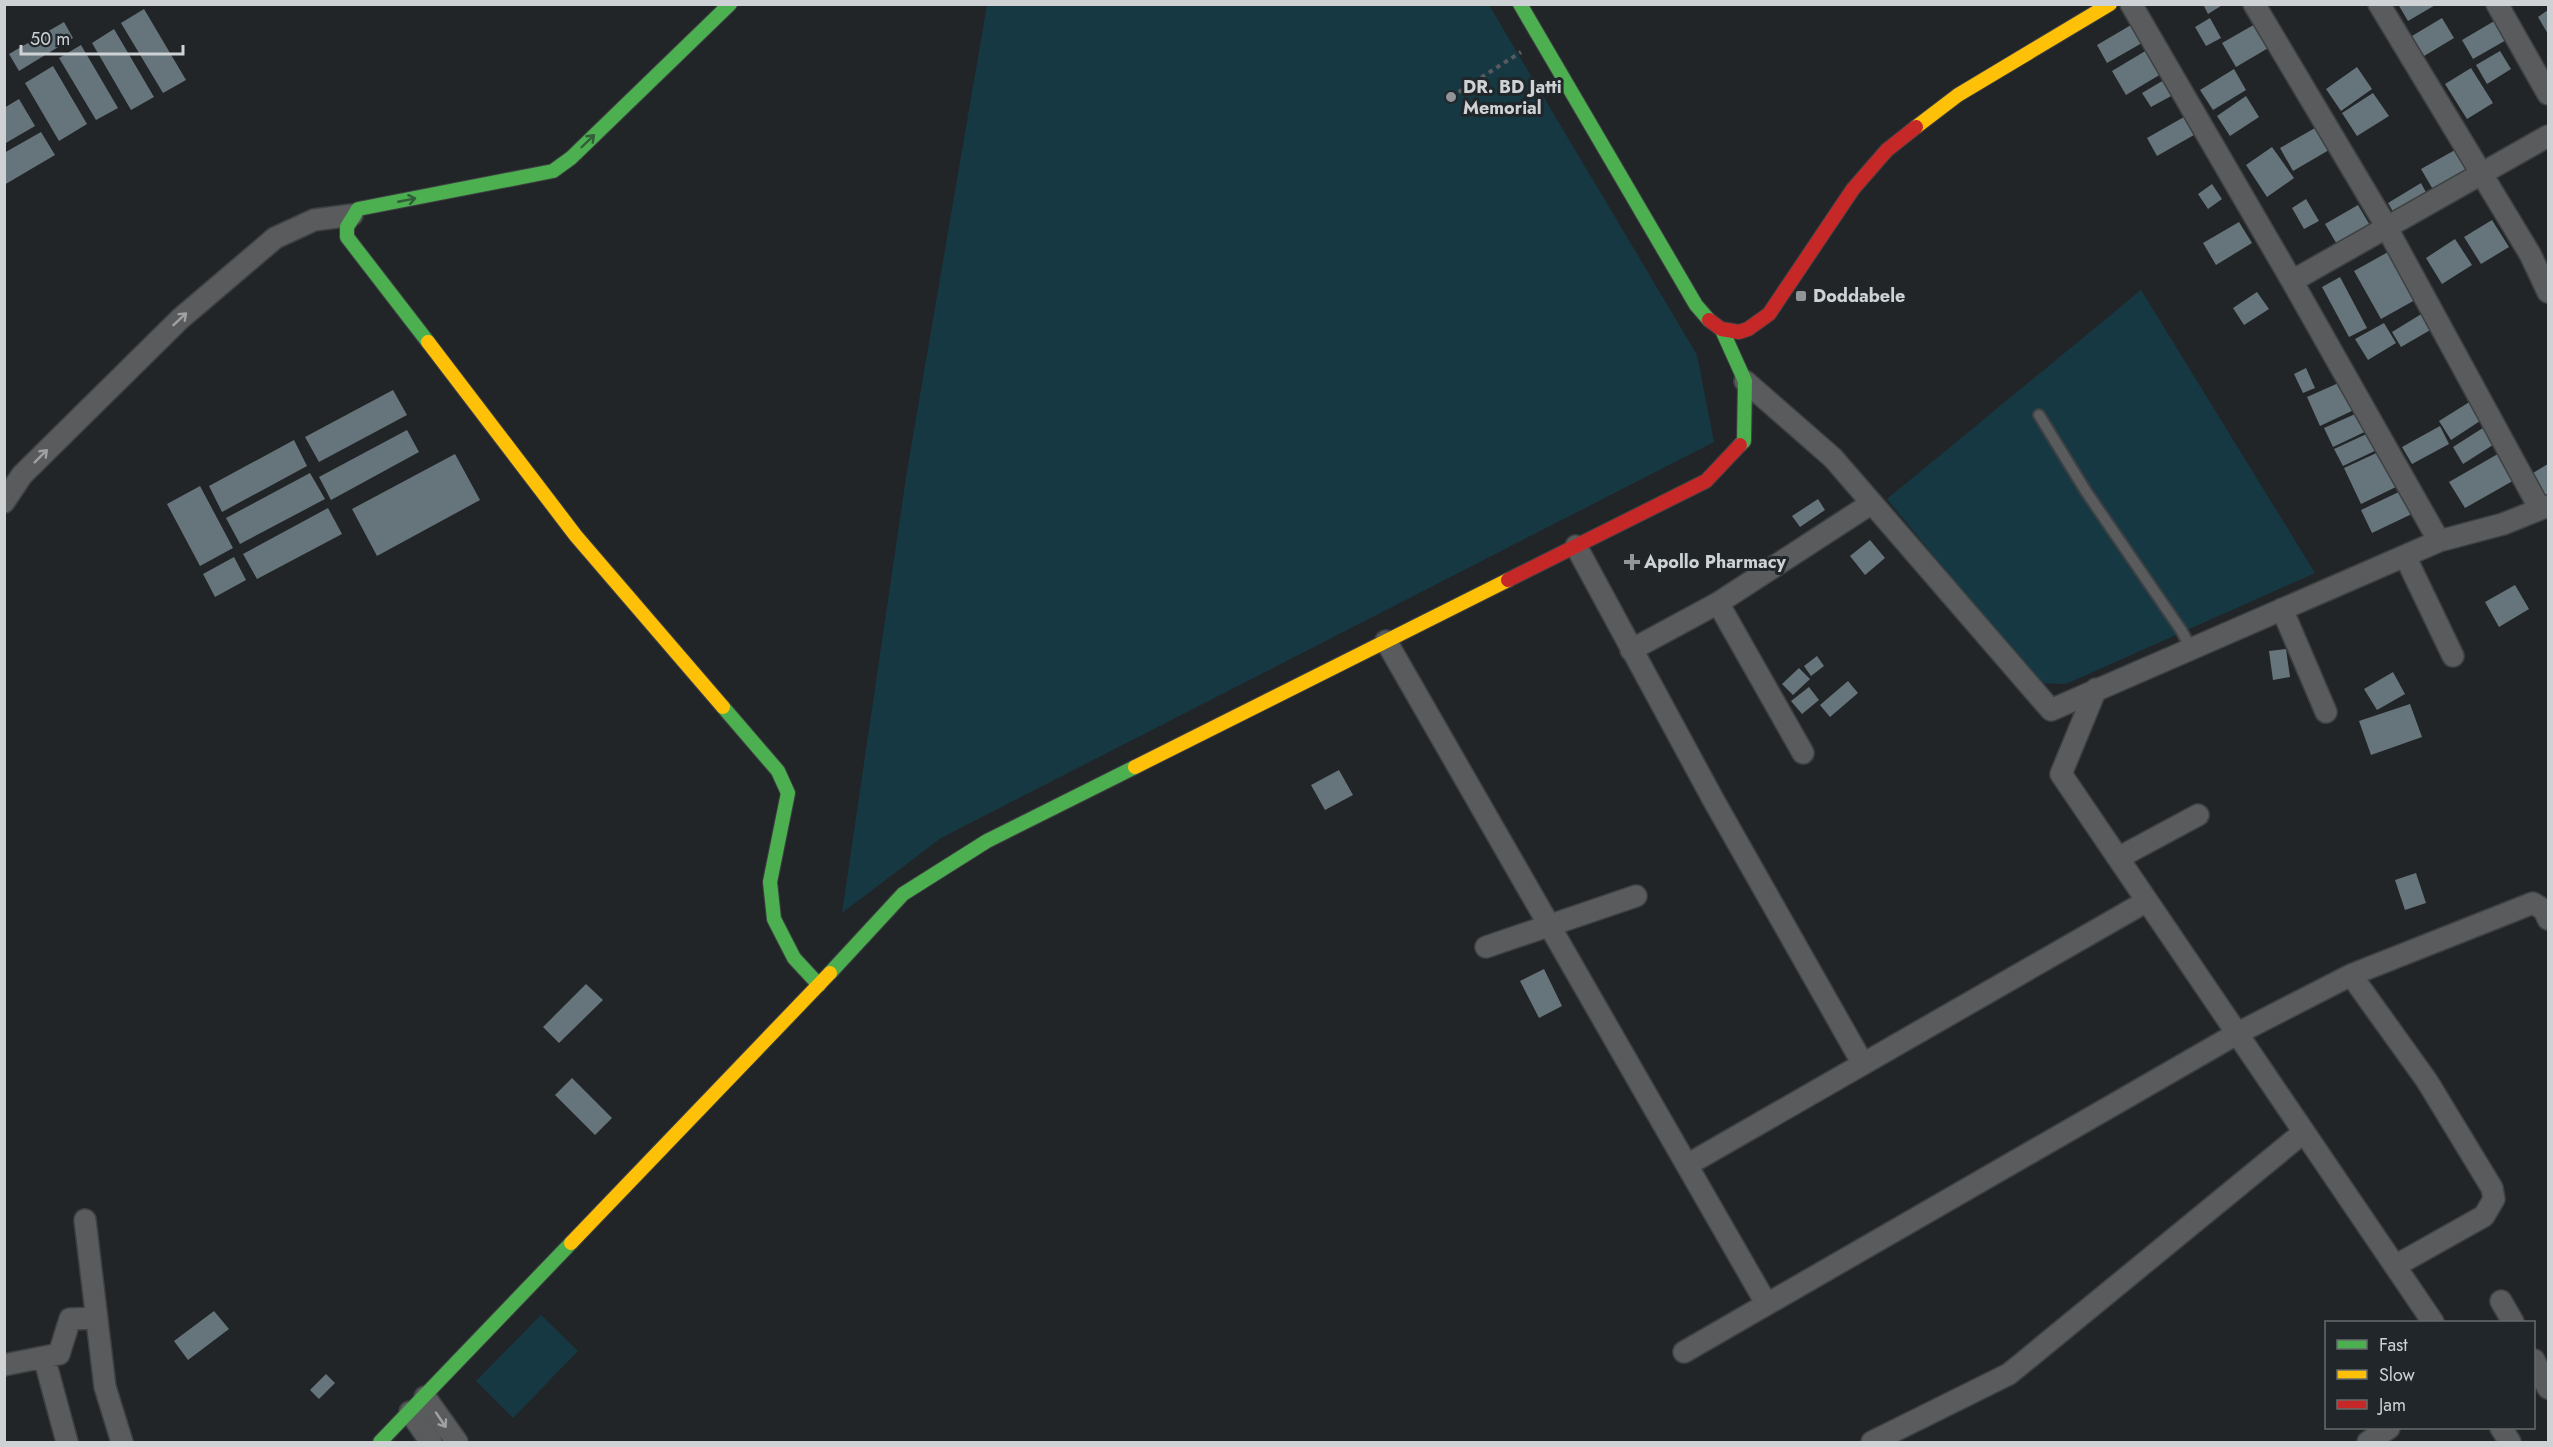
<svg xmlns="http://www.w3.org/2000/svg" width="2553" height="1447" font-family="Jost,sans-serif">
  <rect width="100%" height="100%" fill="#222527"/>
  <!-- green -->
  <path fill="#163843" d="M987 5H1489L1697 355 1714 442 941 838 842 913 907 471Z
    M2141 290 2315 573 2066 684 2038 683 1887 499Z
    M541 1315 578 1351 513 1418 476 1381Z"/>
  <!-- building -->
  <path fill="#66757b" d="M2203 4H2224L2208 14Z
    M2398 4H2437L2408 21Z
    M144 9 186 80 163 93 121 23Z
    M2548 10V34L2538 17Z
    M2210 18 2221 38 2206 46 2195 27Z
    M2442 18 2454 38 2424 56 2412 36Z
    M2496 20 2508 39 2473 59 2462 40Z
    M64 22 73 38 19 71 9 54Z
    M2257 23 2270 47 2236 67 2222 43Z
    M2131 25 2142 43 2107 63 2097 45Z
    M114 29 154 97 131 110 92 43Z
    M81 45 118 108 96 120 59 58Z
    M2147 50 2161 74 2126 95 2112 71Z
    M2500 51 2511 69 2487 84 2476 65Z
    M53 66 87 124 59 141 25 83Z
    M2357 67 2372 89 2341 111 2326 89Z
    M2471 68 2493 103 2467 119 2445 84Z
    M2234 69 2246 90 2213 110 2200 90Z
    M2164 80 2173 95 2151 107 2142 93Z
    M2373 93 2389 116 2357 136 2342 113Z
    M2246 96 2259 117 2230 136 2217 116Z
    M19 99 35 126 4 144V108Z
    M2184 117 2194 135 2157 156 2147 138Z
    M2315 128 2329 150 2293 171 2280 148Z
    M41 132 55 155 4 185V153Z
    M2272 147 2294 178 2267 197 2246 165Z
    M2455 150 2469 173 2435 193 2421 169Z
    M2421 183 2428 196 2395 215 2388 203Z
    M2212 184 2222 199 2208 209 2198 194Z
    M2306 199 2319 221 2304 229 2292 208Z
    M2358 205 2371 227 2338 246 2325 224Z
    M2492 220 2509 247 2481 264 2464 237Z
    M2239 222 2252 243 2216 265 2203 243Z
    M2455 239 2472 265 2442 284 2426 258Z
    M2388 252 2415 300 2381 319 2354 271Z
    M2340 277 2367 328 2349 337 2322 287Z
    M2257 292 2269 309 2244 325 2233 308Z
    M2423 313 2432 329 2401 347 2392 332Z
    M2384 323 2396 343 2368 360 2355 339Z
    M2306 368 2315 388 2303 393 2294 374Z
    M2343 381 2356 409 2320 426 2307 397Z
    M393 390 407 415 319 462 305 437Z
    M2471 401 2483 419 2451 440 2439 421Z
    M2364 410 2373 428 2333 447 2324 428Z
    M2440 426 2449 444 2412 464 2402 447Z
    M2486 426 2496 443 2463 464 2453 447Z
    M407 430 419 452 331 500 319 477Z
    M2373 431 2381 448 2343 466 2334 449Z
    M294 440 307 466 222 512 209 486Z
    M2385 449 2402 484 2361 504 2344 468Z
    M2503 451 2518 478 2465 508 2449 482Z
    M455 454 480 500 377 556 352 509Z
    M2548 464V495L2545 496 2533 473Z
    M310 473 325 499 240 544 226 518Z
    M200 486 233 548 200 566 167 504Z
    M2405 489 2416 512 2372 533 2361 510Z
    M1818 499 1825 510 1800 527 1792 516Z
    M328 508 342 534 257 579 243 554Z
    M1870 540 1885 558 1865 575 1850 556Z
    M234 557 246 580 215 597 203 574Z
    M2515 585 2529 609 2499 627 2485 602Z
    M2286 649 2290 677 2273 680 2269 651Z
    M1817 656 1824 666 1811 676 1804 666Z
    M1799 668 1810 679 1793 695 1782 684Z
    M2393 672 2405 694 2377 710 2364 689Z
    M1848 681 1858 693 1830 717 1820 705Z
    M1809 687 1819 700 1802 714 1791 701Z
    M2410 704 2422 737 2371 755 2359 721Z
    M1339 770 1353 795 1325 810 1311 785Z
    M2416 873 2426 903 2405 910 2395 880Z
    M1544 969 1562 1006 1539 1018 1520 981Z
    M586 984 603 1000 559 1043 543 1027Z
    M572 1078 612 1118 595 1135 555 1095Z
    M214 1311 229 1329 188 1360 174 1341Z
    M326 1374 335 1383 319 1399 310 1390Z"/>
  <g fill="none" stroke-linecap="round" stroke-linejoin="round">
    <defs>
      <path id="lane" d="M2039 415 2087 493 2181 630 2191 648"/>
      <path id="street" d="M2131 4 2292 281 2439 541
        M2254 4 2382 219 2540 509
        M2379 4 2530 254 2548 292
        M2497 4 2548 94
        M2292 281 2548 136
        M1745 381 1833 458 2051 710 2439 541 2503 524 2548 506
        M4 502 22 475 180 319 275 238 314 220 352 215
        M1576 546 1714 801 1863 1064
        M2405 556 2453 656
        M1718 603 1803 753
        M2282 609 2326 712
        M1386 641 1766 1303
        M1631 650 1718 603 1872 503
        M2096 689 2061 774 2433 1322
        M2118 858 2198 815
        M1486 947 1636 896
        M2351 975 2427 1081 2492 1188 2494 1199 2484 1216 2395 1266
        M1687 1165 2147 901
        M85 1220 105 1387 122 1442
        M2501 1301 2513 1322
        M1684 1352 2238 1033 2351 975 2533 903 2544 910 2548 919
        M44 1357 67 1442
        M2534 1360 2548 1388
        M4 1365 59 1354 70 1319 96 1318
        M425 1397 457 1442
        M410 1412 431 1442
        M2501 1428 2510 1442
        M1872 1442 2009 1374 2304 1132
        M2368 1442 2389 1428"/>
      <path id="fast" d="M1520 4 1696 305 1709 320
        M1722 330 1745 381 1744 441 1740 445
        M428 342 347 237V227L358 209 553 171 571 158 730 4
        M723 707 778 771 788 793 770 882 774 919 794 958 819 985
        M830 973 903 894 987 841 1135 767
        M380 1442 571 1243"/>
      <path id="slow" d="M1916 127 1958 95 2110 4
        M428 342 576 536 723 707
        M1135 767 1508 580
        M571 1243 830 973"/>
      <path id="jam" d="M1709 320 1721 329 1739 332 1748 329 1769 314 1853 189 1887 150 1916 127
        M1508 580 1706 481 1740 445"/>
    </defs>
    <!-- lane casing -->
    <use href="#lane" stroke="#3e4143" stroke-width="14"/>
    <!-- street casing -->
    <use href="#street" stroke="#3e4143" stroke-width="24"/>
    <!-- fast casing -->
    <use href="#fast" stroke="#3e4143" stroke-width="16"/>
    <!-- slow casing -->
    <use href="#slow" stroke="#3e4143" stroke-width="16"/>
    <!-- jam casing -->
    <use href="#jam" stroke="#3e4143" stroke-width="16"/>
    <!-- path -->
    <path stroke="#585b5d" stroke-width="4" stroke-dasharray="4.5 4.5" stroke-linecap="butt" d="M1451 97 1521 52"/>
    <!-- lane -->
    <use href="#lane" stroke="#595b5d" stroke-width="10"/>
    <!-- street -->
    <use href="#street" stroke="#595b5d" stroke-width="21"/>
    <!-- fast -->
    <use href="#fast" stroke="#4caf50" stroke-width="14"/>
    <!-- slow -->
    <use href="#slow" stroke="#ffc107" stroke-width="14"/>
    <!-- jam -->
    <use href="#jam" stroke="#c62828" stroke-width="14"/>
  </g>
  <!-- one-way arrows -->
  <defs><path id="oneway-shaft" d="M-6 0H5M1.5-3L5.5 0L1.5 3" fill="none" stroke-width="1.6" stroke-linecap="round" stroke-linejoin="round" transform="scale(1.5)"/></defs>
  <g stroke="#325d39">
    <use href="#oneway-shaft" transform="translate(588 141) rotate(-44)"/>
    <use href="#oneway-shaft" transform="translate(407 200) rotate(-11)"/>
  </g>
  <g stroke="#9fa2a4">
    <use href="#oneway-shaft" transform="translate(180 319) rotate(-43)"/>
    <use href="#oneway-shaft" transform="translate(41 456) rotate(-45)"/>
    <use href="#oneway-shaft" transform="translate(441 1420) rotate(56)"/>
  </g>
  <!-- markers -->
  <g fill="#929597" stroke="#202629" stroke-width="2">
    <circle cx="1451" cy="97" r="6"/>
    <rect x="1795" y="290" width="12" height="12" rx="3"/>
    <path d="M1629 553h6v6h6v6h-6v6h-6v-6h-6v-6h6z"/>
  </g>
  <g text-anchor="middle" stroke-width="6" stroke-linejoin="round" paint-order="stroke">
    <!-- poi labels -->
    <g font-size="18" font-weight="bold" fill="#ced2d4" stroke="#202629" text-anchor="start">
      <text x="1463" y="93">DR. BD Jatti<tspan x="1463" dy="21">Memorial</tspan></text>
      <text x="1813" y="302">Doddabele</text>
      <text x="1644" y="568">Apollo Pharmacy</text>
    </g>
  </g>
  <!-- border -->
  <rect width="2553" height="1447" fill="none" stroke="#ced2d4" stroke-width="12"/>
  <!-- legend -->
  <rect x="2325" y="1321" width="210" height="108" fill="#202629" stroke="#666b6d" stroke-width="1.5"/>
  <rect x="2337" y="1340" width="30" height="9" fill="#4caf50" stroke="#666b6d" stroke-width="1.5"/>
  <text x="2379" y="1351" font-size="18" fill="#ced2d4">Fast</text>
  <rect x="2337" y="1370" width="30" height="9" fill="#ffc107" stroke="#666b6d" stroke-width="1.5"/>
  <text x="2379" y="1381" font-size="18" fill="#ced2d4">Slow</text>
  <rect x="2337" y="1400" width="30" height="9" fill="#c62828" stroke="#666b6d" stroke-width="1.5"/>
  <text x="2379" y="1411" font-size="18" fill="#ced2d4">Jam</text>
  <!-- scale -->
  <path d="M21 45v9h162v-9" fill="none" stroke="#ced2d4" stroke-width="3"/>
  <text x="30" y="45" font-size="18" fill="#ced2d4" stroke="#202629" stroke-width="4.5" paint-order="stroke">50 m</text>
</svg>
